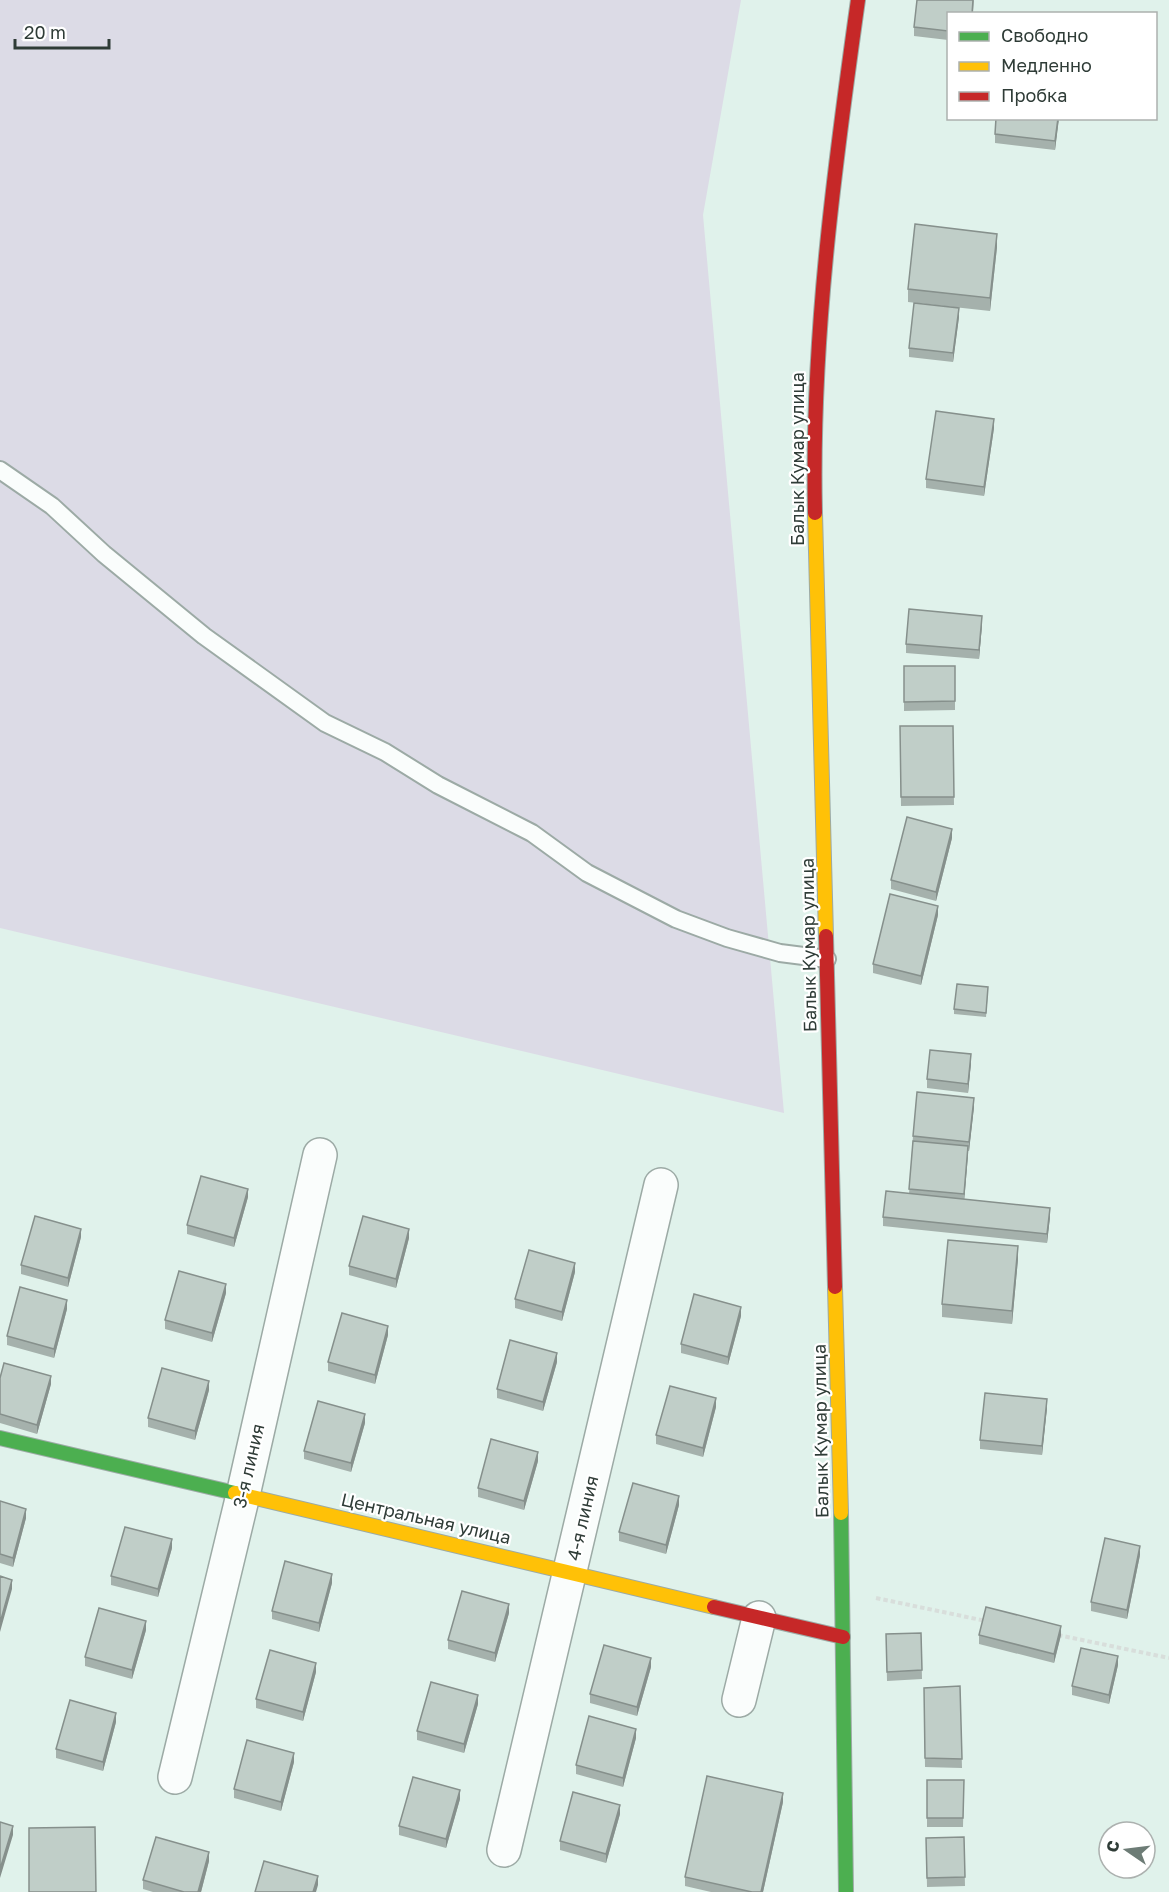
<svg xmlns="http://www.w3.org/2000/svg" width="1169" height="1892" font-family="'Golos Text',sans-serif">
  <rect width="100%" height="100%" fill="#e0f2eb"/>
  <!-- green -->
  <path fill="#dcdbe6" d="M0 0H741L703 215 784 1113 0 928Z"/>
  <g fill="none" stroke-linecap="round" stroke-linejoin="round">
    <defs>
      <path id="lane" d="M0 470 52 506 104 554 204 636 325 723 385 752 438 785 532 833 587 873 676 919 727 938 780 953 827 959"/>
      <path id="street" d="M739 1700 759 1618
        M175 1777 243 1495 320 1155
        M504 1850 661 1185"/>
      <path id="fast" d="M0 1438 235 1493
        M841 1513 846 1892"/>
      <path id="slow" d="M815 513 826 936
        M835 1287 841 1513
        M235 1493 714 1607"/>
      <path id="jam" d="M815 513C811 342 834 170 858 0
        M826 936 835 1287
        M714 1607 843 1637"/>
    </defs>
    <!-- lane casing -->
    <use href="#lane" stroke="#9caaa5" stroke-width="20"/>
    <!-- street casing -->
    <use href="#street" stroke="#9caaa5" stroke-width="36"/>
    <!-- fast casing -->
    <use href="#fast" stroke="#9caaa5" stroke-width="16"/>
    <!-- slow casing -->
    <use href="#slow" stroke="#9caaa5" stroke-width="16"/>
    <!-- jam casing -->
    <use href="#jam" stroke="#9caaa5" stroke-width="16"/>
    <!-- path -->
    <path stroke="#d8dedb" stroke-width="4" stroke-dasharray="4.5 3" stroke-linecap="butt" d="M876 1598 986 1621
      M1058 1635 1169 1658"/>
    <!-- lane -->
    <use href="#lane" stroke="#fafdfc" stroke-width="16"/>
    <!-- street -->
    <use href="#street" stroke="#fafdfc" stroke-width="33"/>
    <!-- fast -->
    <use href="#fast" stroke="#4caf50" stroke-width="14"/>
    <!-- slow -->
    <use href="#slow" stroke="#ffc107" stroke-width="14"/>
    <!-- jam -->
    <use href="#jam" stroke="#c62828" stroke-width="14"/>
  </g>
  <!-- wall -->
  <path fill="#a5b1ac" d="M974 0 973 14H948V40L914 36V27Z
    M1059 118 1055 150 995 143V134Z
    M997 247 990 311 908 302V289Z
    M959 317 953 362 909 357V348Z
    M994 428 984 496 926 488V479Z
    M982 625 979 659 906 653V644Z
    M904 666H955V710L904 711Z
    M900 726H953L954 805 901 806Z
    M952 838 936 901 891 889V880Z
    M938 915 921 985 873 973V964Z
    M988 992 986 1017 954 1014V1009Z
    M971 1063 968 1093 927 1088V1079Z
    M974 1107 969 1151H968L964 1199 1050 1217 1047 1243 883 1226V1217L909 1194 913 1136Z
    M248 1197 234 1247 187 1234V1225Z
    M81 1237 68 1287 21 1274V1265Z
    M409 1238 396 1288 349 1275V1266Z
    M1018 1259 1012 1324 942 1317V1304Z
    M575 1272 562 1321 515 1308V1299Z
    M226 1293 212 1342 165 1329V1320Z
    M67 1309 54 1358 7 1345V1336Z
    M741 1316 728 1365 681 1353V1344Z
    M388 1335 375 1384 328 1371V1362Z
    M557 1362 543 1411 497 1398V1389Z
    M0 1378 51 1384 37 1434 0 1423Z
    M209 1390 195 1440 148 1427V1418Z
    M716 1407 703 1457 656 1444V1435Z
    M1047 1408 1042 1455 980 1449V1440Z
    M365 1423 351 1472 304 1459V1451Z
    M538 1461 524 1510 478 1497V1488Z
    M0 1501 26 1518 13 1567 0 1563Z
    M679 1505 666 1554 619 1541V1532Z
    M172 1548 158 1597 111 1585V1576Z
    M1140 1555 1127 1619 1091 1611V1602Z
    M332 1583 319 1632 272 1619V1611Z
    M509 1613 495 1662 448 1649V1640Z
    M146 1630 132 1679 85 1666V1657Z
    M921 1633 922 1679 887 1681 886 1634Z
    M979 1635H1061L1054 1663 979 1644Z
    M1118 1665 1109 1704 1072 1695V1686Z
    M651 1667 637 1716 590 1703V1694Z
    M316 1672 303 1721 256 1708V1699Z
    M960 1686 962 1768 925 1767 924 1688Z
    M478 1704 464 1753 417 1740V1731Z
    M116 1722 103 1771 56 1758V1749Z
    M636 1738 623 1787 576 1774V1765Z
    M294 1762 281 1811 234 1798V1789Z
    M927 1780H964L963 1827H927Z
    M460 1799 446 1848 399 1835V1826Z
    M783 1802 763 1892H711L685 1886V1877Z
    M620 1814 606 1863 560 1850V1841Z
    M964 1837 965 1886 927 1887 926 1838Z
    M209 1861 201 1892H153L143 1889V1880Z"/>
  <!-- shaded-wall -->
  <path fill="#86908c" d="M1058 118H1059L1055 150V141Z
    M997 234V247L990 311V298Z
    M959 308V317L953 362V353Z
    M994 419V428L984 496V487Z
    M982 616V625L979 659V650Z
    M952 829V838L936 901V892Z
    M938 906V915L921 985V976Z
    M971 1054V1063L968 1093V1084Z
    M974 1098V1107L969 1151V1142Z
    M968 1146V1155L964 1203V1194Z
    M248 1189V1197L234 1247V1238Z
    M1050 1208V1217L1047 1243V1234Z
    M81 1229V1237L68 1287V1278Z
    M409 1229V1238L396 1288V1279Z
    M1018 1246V1259L1012 1324V1311Z
    M575 1263V1272L562 1321V1312Z
    M226 1284V1293L212 1342V1333Z
    M67 1300V1309L54 1358V1349Z
    M741 1307V1316L728 1365V1357Z
    M388 1326V1335L375 1384V1375Z
    M557 1353V1362L543 1411V1402Z
    M51 1376V1384L37 1434V1425Z
    M209 1381V1390L195 1440V1431Z
    M716 1398V1407L703 1457V1448Z
    M1047 1399V1408L1042 1455V1446Z
    M365 1414V1423L351 1472V1463Z
    M538 1452V1461L524 1510V1501Z
    M679 1496V1505L666 1554V1545Z
    M26 1509V1518L13 1567V1558Z
    M172 1539V1548L158 1597V1589Z
    M1140 1546V1555L1127 1619V1610Z
    M332 1574V1583L319 1632V1623Z
    M12 1580V1589L0 1632V1623Z
    M509 1604V1613L495 1662V1653Z
    M146 1621V1630L132 1679V1670Z
    M1061 1626V1635L1054 1663V1654Z
    M1118 1656V1665L1109 1704V1695Z
    M651 1658V1667L637 1716V1707Z
    M316 1663V1672L303 1721V1712Z
    M478 1695V1704L464 1753V1744Z
    M116 1713V1722L103 1771V1762Z
    M636 1729V1738L623 1787V1778Z
    M294 1753V1762L281 1811V1802Z
    M460 1790V1799L446 1848V1839Z
    M783 1793V1802L763 1892H761Z
    M620 1805V1814L606 1863V1854Z
    M13 1826V1835L0 1878V1869Z
    M209 1852V1861L201 1892H198Z
    M318 1876V1885L316 1892H313Z"/>
  <!-- building -->
  <path fill="#c0cec8" stroke="#86908c" stroke-width="1.5" d="M917 0H973L972 14H948V31L914 27Z
    M996 118H1058L1055 141 995 134Z
    M915 224 997 234 990 298 908 289Z
    M914 303 959 308 953 353 909 348Z
    M936 411 994 419 984 487 926 479Z
    M909 609 982 616 979 650 906 644Z
    M904 666H955V701L904 702Z
    M900 726H953L954 797H901Z
    M907 817 952 829 936 892 891 880Z
    M890 894 938 906 921 976 873 964Z
    M957 984 988 987 986 1013 954 1009Z
    M930 1050 971 1054 968 1084 927 1079Z
    M917 1092 974 1098 969 1142 913 1136Z
    M913 1141 968 1146 964 1194 909 1189Z
    M201 1176 248 1189 234 1238 187 1225Z
    M886 1191 1050 1208 1047 1234 883 1217Z
    M35 1216 81 1229 68 1278 21 1265Z
    M363 1216 409 1229 396 1279 349 1266Z
    M948 1240 1018 1246 1012 1311 942 1304Z
    M529 1250 575 1263 562 1312 515 1299Z
    M179 1271 226 1284 212 1333 165 1320Z
    M20 1287 67 1300 54 1349 7 1336Z
    M694 1294 741 1307 728 1357 681 1344Z
    M342 1313 388 1326 375 1375 328 1362Z
    M510 1340 557 1353 543 1402 497 1389Z
    M4 1363 51 1376 37 1425 0 1414V1378Z
    M162 1368 209 1381 195 1431 148 1418Z
    M670 1386 716 1398 703 1448 656 1435Z
    M985 1393 1047 1399 1042 1446 980 1440Z
    M318 1401 365 1414 351 1463 304 1451Z
    M491 1439 538 1452 524 1501 478 1488Z
    M633 1483 679 1496 666 1545 619 1532Z
    M0 1501 26 1509 13 1558 0 1554Z
    M125 1527 172 1539 158 1589 111 1576Z
    M1105 1538 1140 1546 1127 1610 1091 1602Z
    M285 1561 332 1574 319 1623 272 1611Z
    M0 1576 12 1580 0 1623Z
    M462 1591 509 1604 495 1653 448 1640Z
    M986 1607 1061 1626 1054 1654 979 1635Z
    M99 1608 146 1621 132 1670 85 1657Z
    M921 1633 922 1670 887 1672 886 1634Z
    M604 1645 651 1658 637 1707 590 1694Z
    M1081 1648 1118 1656 1109 1695 1072 1686Z
    M270 1650 316 1663 303 1712 256 1699Z
    M431 1682 478 1695 464 1744 417 1731Z
    M960 1686 962 1759 925 1758 924 1688Z
    M70 1700 116 1713 103 1762 56 1749Z
    M589 1716 636 1729 623 1778 576 1765Z
    M247 1740 294 1753 281 1802 234 1789Z
    M707 1776 783 1793 761 1892H752L685 1877Z
    M413 1777 460 1790 446 1839 399 1826Z
    M927 1780H964L963 1818H927Z
    M573 1792 620 1805 606 1854 560 1841Z
    M0 1822 13 1826 0 1869Z
    M95 1827 96 1892H29V1828Z
    M156 1837 209 1852 198 1892H184L143 1880Z
    M964 1837 965 1877 927 1878 926 1838Z
    M264 1861 318 1876 313 1892H255Z"/>
  <g text-anchor="middle" stroke-width="4.5" stroke-linejoin="round" paint-order="stroke">
    <!-- street labels -->
    <g font-size="18" fill="#2f3c37" stroke="#fff">
      <text transform="translate(798 459) rotate(-90)" y="6">Балык Кумар улица</text>
      <text transform="translate(809 945) rotate(-91)" y="6">Балык Кумар улица</text>
      <text transform="translate(821 1431) rotate(-91)" y="6">Балык Кумар улица</text>
      <text transform="translate(249 1466) rotate(-77)" y="6">3-я линия</text>
      <text transform="translate(583 1518) rotate(-77)" y="6">4-я линия</text>
      <text transform="translate(426 1519) rotate(13)" y="6">Центральная улица</text>
    </g>
  </g>
  <!-- legend -->
  <rect x="947" y="12" width="210" height="108" fill="#ffffff" stroke="#acb1af" stroke-width="1.5"/>
  <rect x="959" y="32" width="30" height="9" fill="#4caf50" stroke="#acb1af" stroke-width="1.5"/>
  <text x="1001" y="42" font-size="18" fill="#2f3c37">Свободно</text>
  <rect x="959" y="62" width="30" height="9" fill="#ffc107" stroke="#acb1af" stroke-width="1.5"/>
  <text x="1001" y="72" font-size="18" fill="#2f3c37">Медленно</text>
  <rect x="959" y="92" width="30" height="9" fill="#c62828" stroke="#acb1af" stroke-width="1.5"/>
  <text x="1001" y="102" font-size="18" fill="#2f3c37">Пробка</text>
  <!-- north arrow -->
  <g transform="translate(1127 1850) rotate(284)"><circle r="28" fill="#ffffff" stroke="#acb1af" stroke-width="1.5"/>
  <path d="M0-4.5L10 22L0 15L-10 22Z" fill="#6d7c76"/>
  <text y="-9" font-size="16" font-weight="bold" text-anchor="middle" fill="#2f3c37">С</text>
  </g>
  <!-- scale -->
  <path d="M15 39v9h94v-9" fill="none" stroke="#2f3c37" stroke-width="3"/>
  <text x="24" y="39" font-size="18" fill="#2f3c37" stroke="#ffffff" stroke-width="4.5" paint-order="stroke">20 m</text>
</svg>
